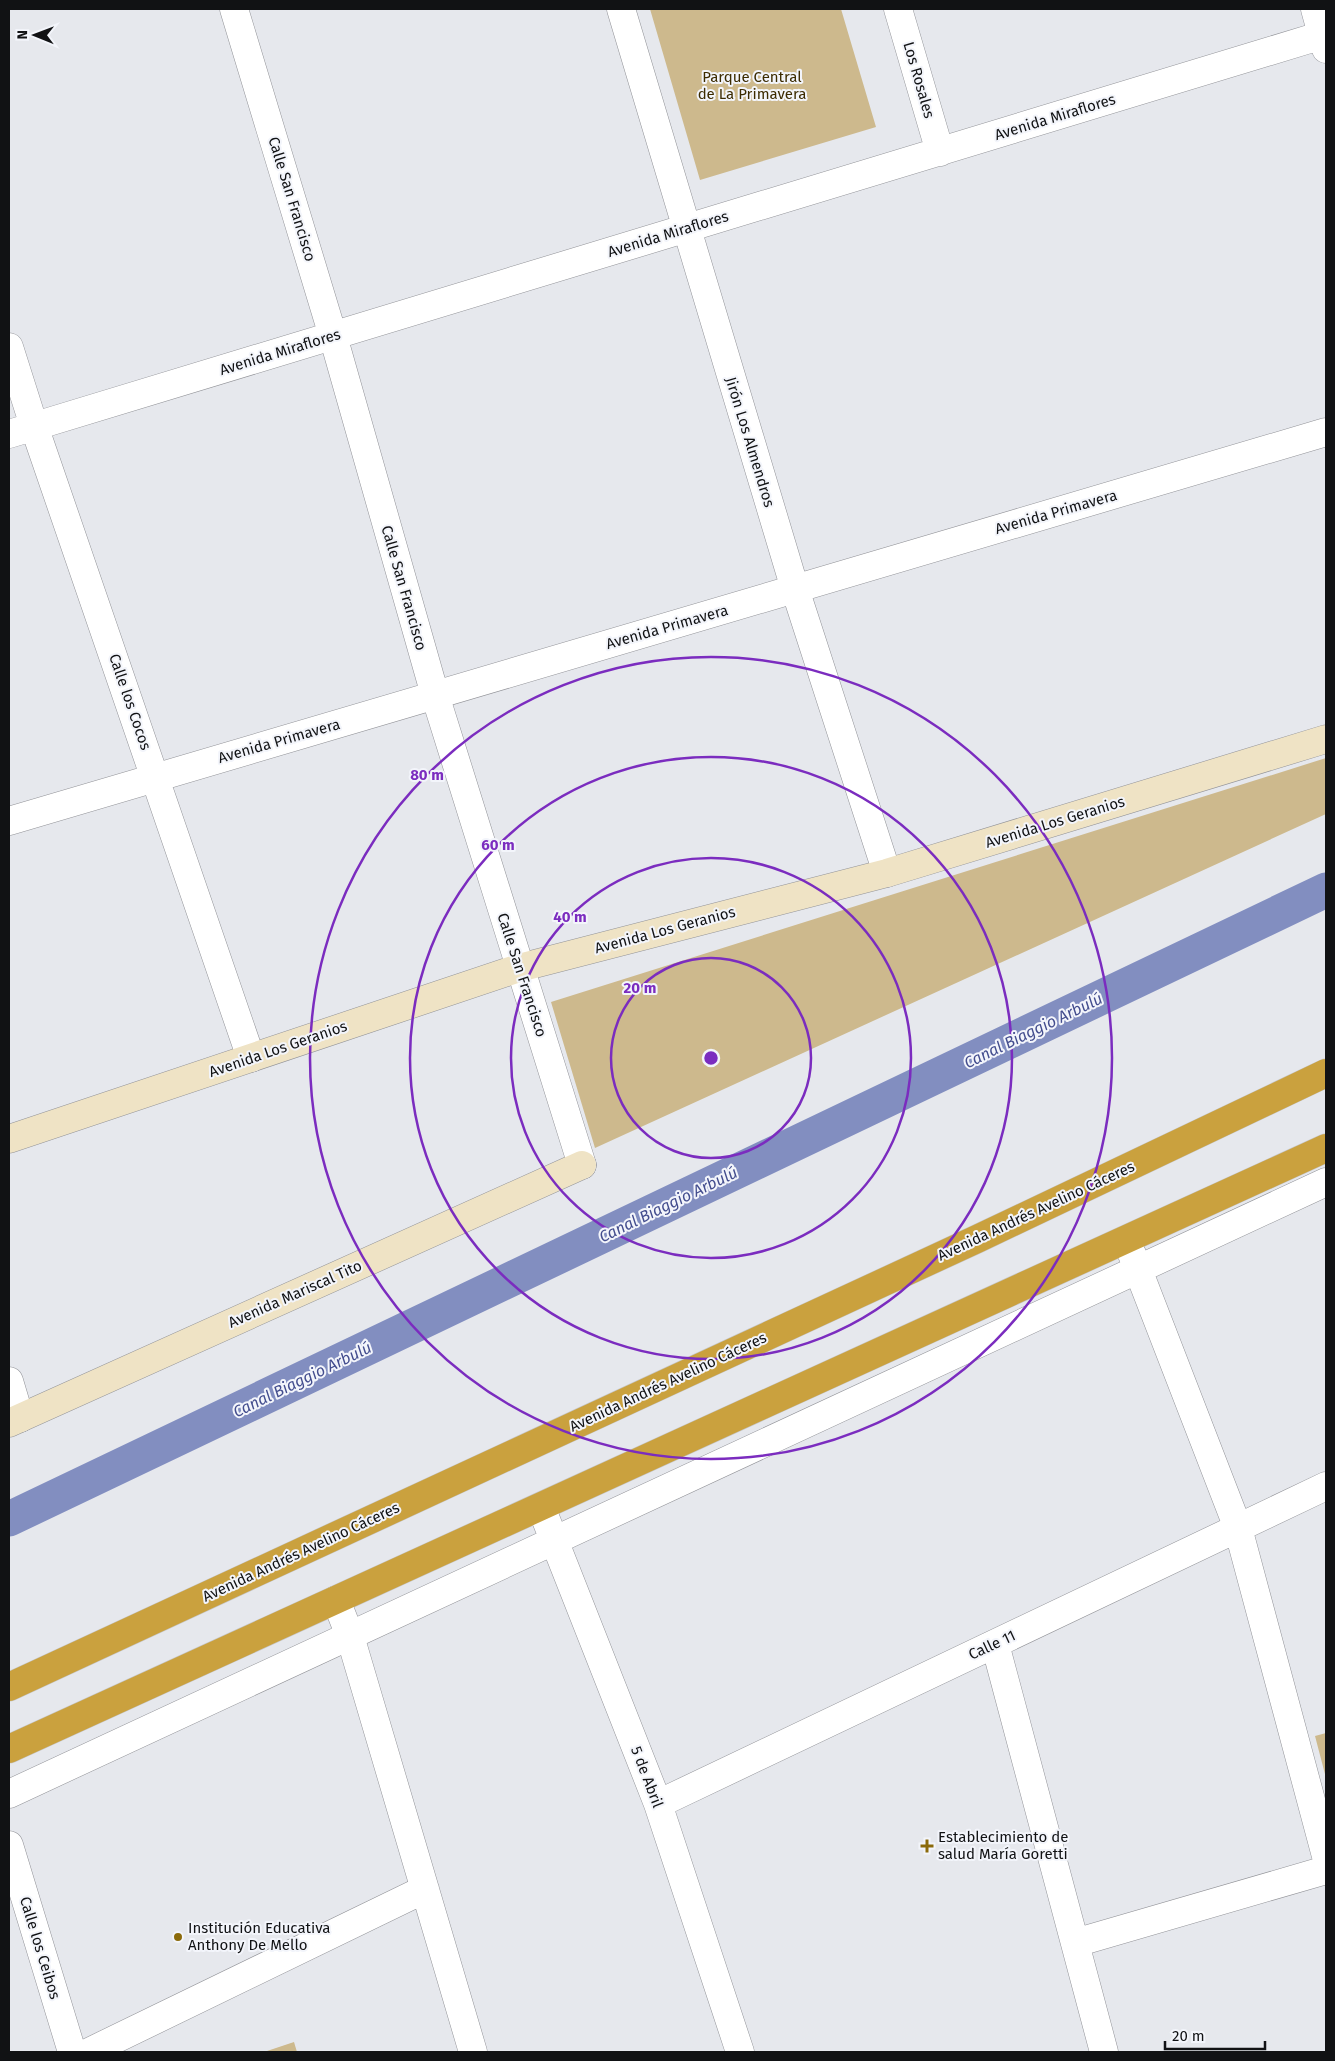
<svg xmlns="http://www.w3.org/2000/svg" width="1335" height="2061" font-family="'Fira Sans',sans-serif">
  <rect width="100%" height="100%" fill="#e6e8ed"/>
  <!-- green -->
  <path fill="#cdb98d" d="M650 9H841L876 127 700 180Z
    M1326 758V814L595 1148 551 1002Z
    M1326 1733V1778L1315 1736Z
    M294 2042 297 2052H264Z"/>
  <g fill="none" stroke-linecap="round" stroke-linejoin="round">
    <!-- canal -->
    <path stroke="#828ec0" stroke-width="35" d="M9 1519 1326 890"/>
    <defs>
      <path id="street" d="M234 9 333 336 435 695 582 1165
        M621 9 795 589 887 873
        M898 9 940 152
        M1315 9 1326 49
        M9 347 34 426 251 1058
        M9 434 1326 34
        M9 821 1326 432
        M1132 1254 1238 1528 1326 1856
        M9 1381 20 1418
        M541 1507 658 1804 740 2052
        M336 1600 350 1636 473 2052
        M995 1644 1104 2052
        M9 1794 1326 1182
        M658 1804 1326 1486
        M9 1845 72 2052
        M1075 1943 1326 1870
        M89 2052 425 1889"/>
      <path id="secondary" d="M9 1139 519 968 887 873 1326 739
        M9 1423 582 1165"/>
      <path id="highway" d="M9 1687 977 1239 1326 1073
        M9 1749 1326 1148"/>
    </defs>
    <!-- street casing -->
    <use href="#street" stroke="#929398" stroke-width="29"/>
    <!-- secondary casing -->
    <use href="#secondary" stroke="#929398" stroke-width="29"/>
    <!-- highway casing -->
    <use href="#highway" stroke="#c6c6c7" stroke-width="29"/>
    <!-- street -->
    <use href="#street" stroke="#fff" stroke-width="28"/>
    <!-- secondary -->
    <use href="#secondary" stroke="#efe3c5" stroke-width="28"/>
    <!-- highway -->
    <use href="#highway" stroke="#caa13e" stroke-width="28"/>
  </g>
  <!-- distance rings -->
  <g fill="none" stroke="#7b2cbf" stroke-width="2.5">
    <circle cx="711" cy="1058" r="100"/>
    <circle cx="711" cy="1058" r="200"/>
    <circle cx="711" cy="1058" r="301"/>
    <circle cx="711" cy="1058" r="401"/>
  </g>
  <!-- markers -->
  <g fill="#8b6a0b" stroke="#f3f5fb" stroke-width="2">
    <path d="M924.5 1838.5h5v5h5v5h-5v5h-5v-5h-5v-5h5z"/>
    <circle cx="178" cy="1937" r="5"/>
  </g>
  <g text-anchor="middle" stroke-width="4" stroke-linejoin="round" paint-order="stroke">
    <!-- park labels -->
    <g font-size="15" fill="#3c2b00" stroke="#f3f5fb">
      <text x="752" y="82">Parque Central<tspan x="752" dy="17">de La Primavera</tspan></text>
    </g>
    <!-- street labels -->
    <g font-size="15" fill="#111214" stroke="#f3f5fb">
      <text transform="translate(919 80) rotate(74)" y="5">Los Rosales</text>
      <text transform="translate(1055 117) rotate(-17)" y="5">Avenida Miraflores</text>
      <text transform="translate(292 199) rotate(73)" y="5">Calle San Francisco</text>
      <text transform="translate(668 234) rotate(-17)" y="5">Avenida Miraflores</text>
      <text transform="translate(280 352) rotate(-17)" y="5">Avenida Miraflores</text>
      <text transform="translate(750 442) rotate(73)" y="5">Jirón Los Almendros</text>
      <text transform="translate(1056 512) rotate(-16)" y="5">Avenida Primavera</text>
      <text transform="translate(404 588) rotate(74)" y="5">Calle San Francisco</text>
      <text transform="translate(667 627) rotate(-16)" y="5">Avenida Primavera</text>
      <text transform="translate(130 702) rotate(71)" y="5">Calle los Cocos</text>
      <text transform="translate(279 741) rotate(-16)" y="5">Avenida Primavera</text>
      <text transform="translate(1055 822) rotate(-17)" y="5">Avenida Los Geranios</text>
      <text transform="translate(665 930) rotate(-15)" y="5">Avenida Los Geranios</text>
      <text transform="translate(522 975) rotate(72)" y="5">Calle San Francisco</text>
      <text transform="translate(278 1049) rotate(-19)" y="5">Avenida Los Geranios</text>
      <text transform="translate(1036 1211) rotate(-25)" y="5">Avenida Andrés Avelino Cáceres</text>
      <text transform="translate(295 1294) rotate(-24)" y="5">Avenida Mariscal Tito</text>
      <text transform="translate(668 1382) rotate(-25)" y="5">Avenida Andrés Avelino Cáceres</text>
      <text transform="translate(301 1552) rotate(-25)" y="5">Avenida Andrés Avelino Cáceres</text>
      <text transform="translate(992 1645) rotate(-25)" y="5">Calle 11</text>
      <text transform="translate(647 1777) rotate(69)" y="5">5 de Abril</text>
      <text transform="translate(40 1948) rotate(73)" y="5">Calle los Ceibos</text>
    </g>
    <!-- poi labels -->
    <g font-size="15" fill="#111214" stroke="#f3f5fb" text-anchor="start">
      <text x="938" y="1842">Establecimiento de<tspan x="938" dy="17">salud María Goretti</tspan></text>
      <text x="188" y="1933">Institución Educativa<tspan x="188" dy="17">Anthony De Mello</tspan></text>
    </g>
    <!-- water labels -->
    <g font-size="16" font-style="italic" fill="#434d8e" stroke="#f3f5fb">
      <text transform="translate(1033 1030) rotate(-26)" y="6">Canal Biaggio Arbulú</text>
      <text transform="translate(668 1204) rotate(-26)" y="6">Canal Biaggio Arbulú</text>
      <text transform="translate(302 1379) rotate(-26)" y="6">Canal Biaggio Arbulú</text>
    </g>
  </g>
  <circle cx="711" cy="1058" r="8" fill="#7b2cbf" stroke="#f3f5fb" stroke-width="2.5"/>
  <g font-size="15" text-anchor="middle" font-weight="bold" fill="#7b2cbf" stroke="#f3f5fb" stroke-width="4" stroke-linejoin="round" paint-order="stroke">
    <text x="427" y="780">80 m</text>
    <text x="498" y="850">60 m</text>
    <text x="570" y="922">40 m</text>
    <text x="640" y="993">20 m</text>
  </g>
  <!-- border -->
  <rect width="1335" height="2061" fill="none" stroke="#111214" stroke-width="20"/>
  <!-- north arrow -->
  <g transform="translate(35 35) rotate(271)" stroke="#f3f5fb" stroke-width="4" paint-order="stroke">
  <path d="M0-4L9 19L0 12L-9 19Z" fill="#111214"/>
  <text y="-8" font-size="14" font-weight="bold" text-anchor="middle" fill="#111214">N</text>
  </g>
  <!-- scale -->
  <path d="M1165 2041v8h100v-8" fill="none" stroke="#111214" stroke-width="2.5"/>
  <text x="1172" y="2041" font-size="15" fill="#111214" stroke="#f3f5fb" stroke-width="4" paint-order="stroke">20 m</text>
</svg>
